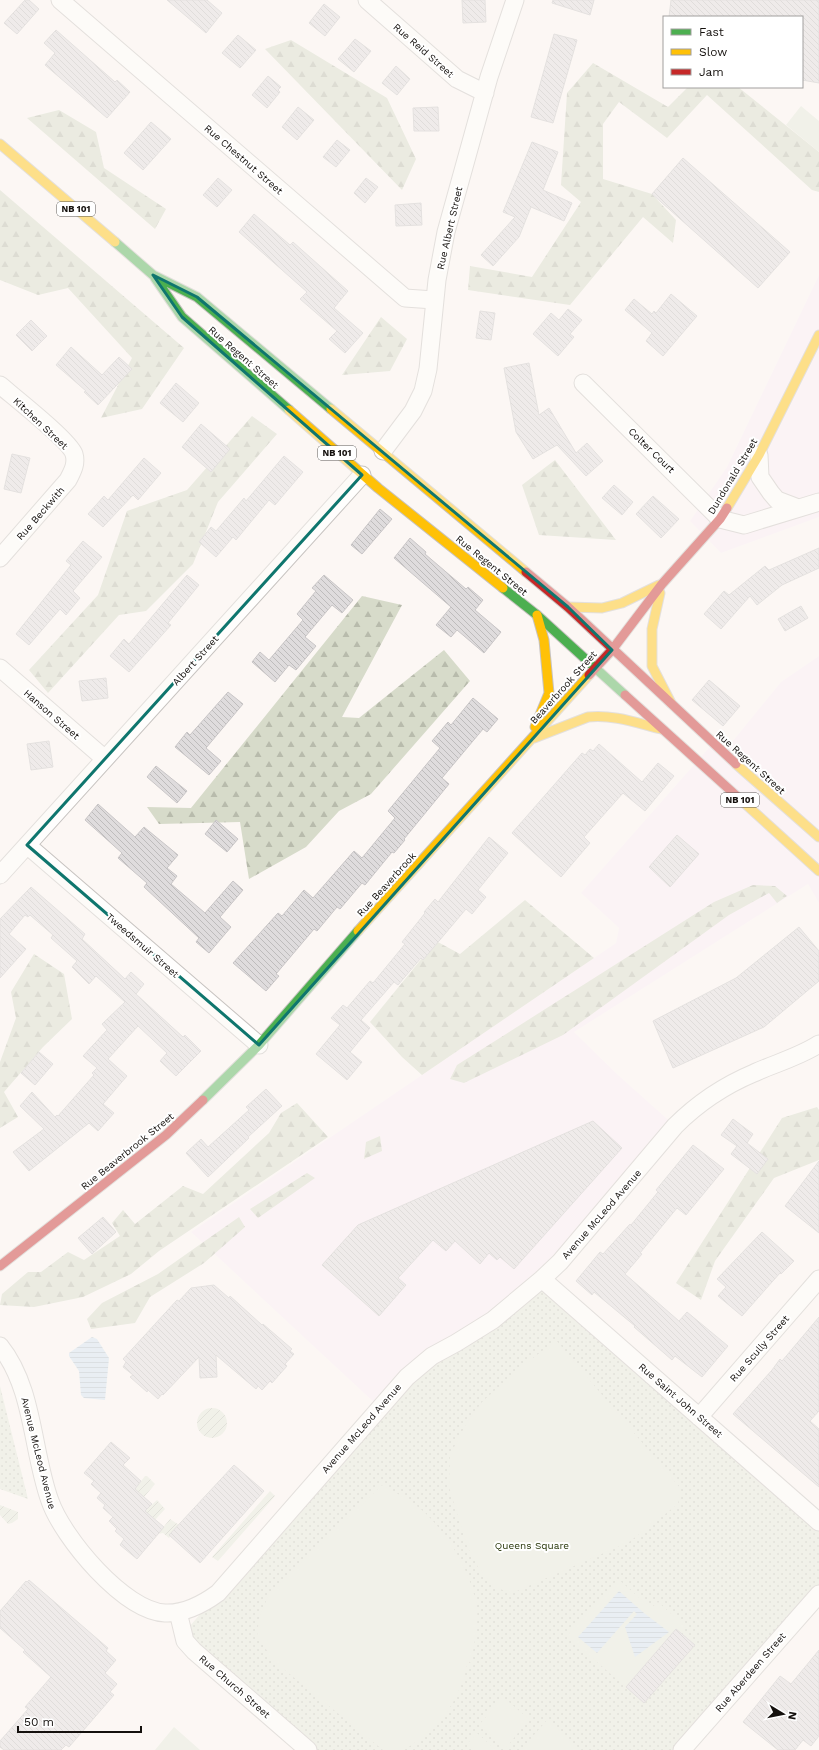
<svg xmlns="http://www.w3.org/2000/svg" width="819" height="1750" font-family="'Work Sans',sans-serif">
  <defs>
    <pattern id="forest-firs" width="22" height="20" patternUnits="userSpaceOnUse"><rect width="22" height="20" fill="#d7dbca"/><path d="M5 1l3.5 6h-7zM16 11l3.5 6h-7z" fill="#b8bbac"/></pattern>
    <pattern id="park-dots" width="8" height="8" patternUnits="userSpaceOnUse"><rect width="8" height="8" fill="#e5e8db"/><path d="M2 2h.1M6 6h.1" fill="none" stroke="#c4c6bb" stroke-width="1.8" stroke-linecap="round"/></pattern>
    <pattern id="garden-furrows" width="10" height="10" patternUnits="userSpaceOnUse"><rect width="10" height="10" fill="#e5e8db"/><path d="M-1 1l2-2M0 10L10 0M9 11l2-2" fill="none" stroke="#c4c6bb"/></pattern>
    <pattern id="water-rules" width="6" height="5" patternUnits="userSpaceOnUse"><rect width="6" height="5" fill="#d2e3f1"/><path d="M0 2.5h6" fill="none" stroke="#b3c2cd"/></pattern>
    <pattern id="building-back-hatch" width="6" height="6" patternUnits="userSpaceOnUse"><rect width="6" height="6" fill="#dfdcdd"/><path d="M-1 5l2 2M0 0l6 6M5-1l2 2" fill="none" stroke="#bebcbc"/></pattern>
  </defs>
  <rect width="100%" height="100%" fill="#fcf7f4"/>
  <!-- commercial -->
  <path fill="#fbeef6" d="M819 275V517L721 553 690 521 727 467Z
    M819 656V903L808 884 574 1032 618 1075 675 1126 560 1262 379 1407 191 1232 616 943 619 928 581 893 722 733 732 742 781 682Z"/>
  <!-- forest -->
  <path fill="url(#forest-firs)" d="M291 40 387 98 416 159 402 190 265 49Z
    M593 63 668 107 688 87H738L819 152V192L812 190 707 95 667 138 619 102 603 124V179L652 194 676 220 673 243 643 217 570 305 468 290 470 266 532 277 581 202 561 185 567 93Z
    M59 110 96 132 104 168 166 209 155 229 27 118Z
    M0 190 184 348 142 409 101 418 132 358 68 288 38 295 0 280Z
    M381 317 407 339 390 371 342 375Z
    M252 416 277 434 218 502 193 564 146 611 119 615 48 693 29 670 98 595 127 511 187 490Z
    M555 460 616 540 539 535 522 485Z
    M362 596 402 605 342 717 359 718 444 650 470 681 371 794 339 811 306 847 249 879 240 822 159 824 147 807 191 808Z
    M753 885 775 886 787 896 777 903 769 893 729 915 563 1035 464 1083 450 1079 457 1065 714 902Z
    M525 900 594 958 422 1075 402 1057 370 1022 436 941 460 954Z
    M34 954 64 974 72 1019 43 1047 4 1092 18 1117 0 1128V1062L16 1018 11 992Z
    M297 1103 328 1137 159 1251 131 1274 83 1297 34 1307 0 1305 2 1294 28 1272H41L68 1252 84 1260 120 1236 112 1223 123 1210 135 1224 183 1186 203 1194 269 1133 281 1113Z
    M817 1107 819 1110V1160L774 1178 715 1261 701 1300 676 1283 782 1118Z
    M380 1136 382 1151 364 1159 366 1142Z
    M307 1173 315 1178 258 1218 250 1209Z
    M239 1217 245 1227 204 1263 150 1297 135 1323 91 1329 87 1319 102 1303 158 1274Z"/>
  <!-- park -->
  <path fill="url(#park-dots)" d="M542 1279 819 1522V1594L682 1750H308L183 1634 379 1407Z
    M0 1386 28 1499 0 1489Z"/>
  <!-- garden -->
  <path fill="url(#garden-furrows)" d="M197 1423a15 15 0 1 1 30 0a15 15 0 1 1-30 0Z
    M145 1476H147L155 1484 144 1497 135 1489Z
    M270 1491 275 1496 218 1561 212 1557Z
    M157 1500 165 1509 155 1520 145 1511Z
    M0 1505 18 1512V1519L12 1523 8 1524 0 1515Z
    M170 1519 179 1525 169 1538 163 1533 158 1534Z"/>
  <!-- pitch -->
  <path fill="#e5e8db" d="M801 106 819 121V152L786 125Z
    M556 1340 681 1489 678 1504 629 1542 510 1594 493 1585 478 1567 467 1546 449 1487 450 1455 467 1422 482 1402 514 1373Z
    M382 1485C396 1493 410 1500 423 1511 448 1534 469 1569 476 1602 480 1622 474 1643 471 1663L468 1661C461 1694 449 1715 423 1736 417 1741 409 1748 402 1750 397 1750 389 1750 383 1750L270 1658 267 1655 268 1652 257 1637 259 1618 269 1594Z
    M618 1579 651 1608 658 1602 686 1627 681 1633 695 1645 644 1703 567 1636Z
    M503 1697 529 1719 506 1748 479 1725Z
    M547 1720 581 1750H521Z
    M174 1727 200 1750H155Z
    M477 1733 496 1750H474L467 1744Z"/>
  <!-- water -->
  <path fill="url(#water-rules)" d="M92 1337 97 1339 109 1358 105 1400 84 1398 81 1395 79 1371 69 1356V1353Z
    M619 1591 644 1613 669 1632 635 1657 625 1627 637 1614 634 1611 597 1653 578 1637Z"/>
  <!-- building -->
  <path fill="url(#building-back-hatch)" stroke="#c9c6c7" d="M25 0H29L39 9 17 34 4 23Z
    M167 0H207L222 13 206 33Z
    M462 0H485L486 22 463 23Z
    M553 0H594L590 15 552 3Z
    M671 0H819V83L802 80V17H669Z
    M324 4 340 17 325 36 309 23Z
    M56 30 115 82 117 80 130 92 107 118 45 65 55 53 44 43Z
    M554 34 577 40 553 123 531 117Z
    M238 35 256 50 240 68 222 53Z
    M355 39 371 51 354 72 338 59Z
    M396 66 410 79 397 95 382 83Z
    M268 76 281 87 278 90 280 92 267 108 252 95Z
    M298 107 314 120 297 140 282 127Z
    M438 107 439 131H414L413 108Z
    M151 122 171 139 143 170 124 153Z
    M337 140 350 150 336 167 323 157Z
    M532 142 558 152 543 190 572 203 564 221 531 207 519 237 493 266 481 255 515 217 503 212Z
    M683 158 790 252 758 288 652 194Z
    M218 178 232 190 217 207 203 195Z
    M366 178 378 187 365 203 354 193Z
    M421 203 422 225 396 226 395 205Z
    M254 214 290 245 293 242 348 291 334 308 363 333 345 353 329 339 337 331 300 299 307 292 239 232Z
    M671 294 697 316 663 356 646 341 652 333 625 310 634 299 652 314 654 311 656 313Z
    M568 309 582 320 570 334 574 337 558 356 533 334 551 313 559 320Z
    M480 311 495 313 491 340 476 338Z
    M31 320 47 336 32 351 16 335Z
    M71 347 102 375 119 357 132 369 98 405 84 392 86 391 56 365Z
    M529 363 539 415 549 408 576 453 587 443 603 461 586 476 557 445 533 459 516 432 504 368Z
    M176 383 199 403 183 422 160 403Z
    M201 424 230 449 211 472 182 447Z
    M12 454 30 458 21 493 4 489Z
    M284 456 303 472 275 505 269 500 236 540 233 537 216 557 199 542 211 527 216 531 244 498 246 501Z
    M144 458 161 473 138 500 133 495 103 527 88 514 104 496 108 500Z
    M614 485 633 502 622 515 602 498Z
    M653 496 679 519 661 538 636 514Z
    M380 509 392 519 362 554 351 545Z
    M410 538 426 552 425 554 466 589 468 587 483 600 475 610 501 632 484 653 457 630 451 637 436 625 451 607 394 558Z
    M83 541 102 557 73 591 80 598 66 615 60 609 29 645 16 634 71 565 66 561Z
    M819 548V568L782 585 757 605 750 596 721 629 704 614 724 591 729 595 765 566 769 570Z
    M187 575 199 585 168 623 171 625 129 672 110 656 124 639 129 644Z
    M324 575 353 600 342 613 332 605 305 637 316 646 296 670 289 665 275 682 252 662 260 652 269 660 303 620 297 614 316 591 312 588Z
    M801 606 808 618 785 631 778 619Z
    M106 678 108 698 82 701 79 681Z
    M709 680 740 706 723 726 692 700Z
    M228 692 243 704 206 748 221 761 209 775 175 747 187 732 190 735Z
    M473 698 498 719 487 732 483 729 442 778 449 784 404 839 405 840 394 853 392 852 365 885 362 883 340 909 337 907 317 931 314 929 276 974 279 976 266 991 233 963 278 913 282 916 304 890 313 898 354 851 362 858 395 818 388 811 440 748 432 741 448 722 451 725Z
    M49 741 53 767 31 770 27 744Z
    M599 744 642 782 658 763 674 776 645 811 623 793 584 837 590 843 561 877 512 833 582 753 585 755 590 749 593 751Z
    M156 766 187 791 177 803 147 777Z
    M98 804 135 837 144 827 178 855 167 868 177 876 171 884 205 913 233 881 243 890 220 917 231 927 209 953 196 942 199 938 144 887 147 883 118 858 122 853 85 820Z
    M216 820 238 839 227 852 205 834Z
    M677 835 699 854 670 887 649 867Z
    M489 837 508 853 478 890 486 897 472 914 466 909 423 960 421 958 398 985 394 982 361 1020 370 1028 350 1052 362 1062 347 1080 316 1054 340 1025 331 1018 343 1005 347 1008 370 981 373 983 405 944 402 942 425 913 424 912 435 899 438 902Z
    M31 887 85 934 82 939 125 979 131 972 144 984 136 994 183 1037 185 1035 201 1051 176 1076 160 1061 167 1053 138 1026 108 1059 127 1076 103 1104 114 1113 98 1131 89 1123 29 1171 13 1152 44 1129 20 1106 32 1092 55 1117 57 1115 58 1116 94 1075 92 1073 97 1068 83 1056 107 1030 102 1024 125 1002 96 976 89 984 72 967 77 961 51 938 53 935 30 915 28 917 25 915 9 934 26 949 0 978V919Z
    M799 927 819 951V981L764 1027 673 1068 653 1021 736 978Z
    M39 1052 53 1064 35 1085 21 1073Z
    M266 1089 282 1106 248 1137 249 1138 208 1177 186 1153 201 1139 208 1147 249 1110 246 1107Z
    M733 1119 753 1134 747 1143 768 1159 757 1174 731 1154 737 1146 721 1135Z
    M593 1121 622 1148 514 1269 500 1257 497 1260 489 1253 480 1264 455 1241 446 1251 433 1240 398 1278 406 1285 379 1316 322 1265 358 1225Z
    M693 1145 724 1169 686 1215 677 1208 640 1253 642 1254 625 1274 679 1321 687 1312 728 1346 702 1377 675 1356 672 1360 634 1327 635 1326 594 1292 592 1295 576 1281 600 1252 603 1254 630 1224 631 1225 658 1192 656 1190Z
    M819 1161V1233L785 1206Z
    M103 1217 116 1232 92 1254 78 1238Z
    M762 1232 794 1261 781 1274 780 1273 742 1316 718 1296 726 1287 717 1279Z
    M214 1285 229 1298 230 1296 262 1325 263 1324 292 1349 290 1351 294 1354 285 1364 287 1366 272 1383 270 1381 262 1390 258 1386 256 1389 216 1355 217 1377 200 1378 199 1357 163 1395 162 1394 158 1399 148 1390 147 1392 130 1377 133 1375 123 1367 126 1362 123 1359 177 1300 179 1301 191 1288Z
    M819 1317V1411L810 1421 819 1429V1487L733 1414 772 1370 780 1359 782 1361Z
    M111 1442 130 1458 123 1465 141 1481 135 1489 152 1504 145 1511 164 1527 137 1559 120 1545 124 1539 115 1531 117 1529 109 1521 113 1517 103 1508 105 1505 97 1498 101 1493 91 1484 94 1481 84 1473Z
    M234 1465 264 1491 200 1563 169 1535Z
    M29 1580 108 1648 106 1651 116 1660 105 1673 117 1684 110 1692 114 1695 69 1747 66 1745 61 1750H4L0 1747V1741L28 1709 25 1707 51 1677 23 1652 25 1650 0 1628V1611L26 1581 27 1582Z
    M676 1629 695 1645 644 1703 626 1687Z
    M819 1650V1736L811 1746 803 1740 795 1750H778L743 1722 780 1676 791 1684Z"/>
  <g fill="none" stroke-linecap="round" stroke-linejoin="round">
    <defs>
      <path id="street" d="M60 0 405 298 434 300
        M367 0 457 79 485 93
        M583 383 720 519 744 525 819 502
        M0 385C14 397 70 441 74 454 77 464 72 472 68 480L0 558
        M383 451 413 411 423 391 428 369 437 280 446 232 489 77 515 0
        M759 455 760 477 771 493 777 500 798 508
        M0 668 105 759
        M27 845 259 1045
        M0 875 362 475
        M542 1279 819 1522
        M0 1346C34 1388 32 1452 50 1501 63 1538 124 1611 165 1613 185 1614 203 1604 218 1593L407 1377 432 1356 456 1343 493 1320 542 1279 560 1262 675 1126C699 1102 723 1086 754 1073 776 1063 799 1057 819 1044
        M699 1417 819 1279
        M178 1612 185 1641 194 1651 308 1750
        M682 1750 819 1594"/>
      <path id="fast" d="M115 242 153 275 197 297 331 409
        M155 278 182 317 289 410
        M503 588 537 615 625 695
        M203 1100 259 1045 358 931"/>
      <path id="slow" d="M0 144 115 242
        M331 409 526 572
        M289 410 378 488 503 588
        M727 508 759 455 819 335
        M660 593 652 629V666L671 703
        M568 607 602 608 622 603 659 585
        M535 727 549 693 544 640 537 615
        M534 738 588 717C612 714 637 723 661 729
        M736 764 819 837
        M741 800 819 871
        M358 931 589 675"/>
      <path id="jam" d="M526 572 568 607 736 764
        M589 675 612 650 662 584 720 519 727 508
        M625 695 741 800
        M0 1266 166 1135 203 1100"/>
    </defs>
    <!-- street casing -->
    <use href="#street" stroke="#c7c3c0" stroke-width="19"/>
    <!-- fast casing -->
    <use href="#fast" stroke="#c7c3c0" stroke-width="11"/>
    <!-- slow casing -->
    <use href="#slow" stroke="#c7c3c0" stroke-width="11"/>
    <!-- jam casing -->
    <use href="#jam" stroke="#c7c3c0" stroke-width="11"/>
    <!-- street -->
    <use href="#street" stroke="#fffefd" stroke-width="17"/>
    <!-- fast -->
    <use href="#fast" stroke="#4caf50" stroke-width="9"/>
    <!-- slow -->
    <use href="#slow" stroke="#ffc107" stroke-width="9"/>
    <!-- jam -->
    <use href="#jam" stroke="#c62828" stroke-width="9"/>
  </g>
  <!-- marked area -->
  <path d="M0 0H819V1750H0ZM153 275 197 297 568 607 612 650 259 1045 27 845 362 475 182 317Z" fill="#fcf7f4" fill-opacity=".55" fill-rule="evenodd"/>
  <path fill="none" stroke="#0f766e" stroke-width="3" stroke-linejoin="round" d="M153 275 197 297 568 607 612 650 259 1045 27 845 362 475 182 317Z"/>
  <g text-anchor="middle" stroke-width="4" stroke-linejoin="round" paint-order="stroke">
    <!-- shield labels -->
    <g fill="#fff" stroke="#5a5856" stroke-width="1">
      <rect x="57" y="202" width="38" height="14" rx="3"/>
      <rect x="318" y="446" width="38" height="14" rx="3"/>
      <rect x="721" y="793" width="38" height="14" rx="3"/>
    </g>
    <g font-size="9" font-weight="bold" fill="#14100d">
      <text x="76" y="212">NB 101</text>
      <text x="337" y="456">NB 101</text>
      <text x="740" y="803">NB 101</text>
    </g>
    <!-- street labels -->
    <g font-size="10" fill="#14100d" stroke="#fff">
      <text transform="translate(424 50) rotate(41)" y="4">Rue Reid Street</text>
      <text transform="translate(244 159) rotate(41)" y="4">Rue Chestnut Street</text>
      <text transform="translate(449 228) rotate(-77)" y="4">Rue Albert Street</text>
      <text transform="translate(244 357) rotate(41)" y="4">Rue Regent Street</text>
      <text transform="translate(41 423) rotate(43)" y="4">Kitchen Street</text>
      <text transform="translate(652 450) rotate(44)" y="4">Colter Court</text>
      <text transform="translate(732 476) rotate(-59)" y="4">Dundonald Street</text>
      <text transform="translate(40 513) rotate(-49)" y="4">Rue Beckwith</text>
      <text transform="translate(492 565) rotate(39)" y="4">Rue Regent Street</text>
      <text transform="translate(195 660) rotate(-48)" y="4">Albert Street</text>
      <text transform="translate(563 687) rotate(-48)" y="4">Beaverbrook Street</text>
      <text transform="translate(52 714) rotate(41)" y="4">Hanson Street</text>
      <text transform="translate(751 762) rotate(42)" y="4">Rue Regent Street</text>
      <text transform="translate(386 884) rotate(-48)" y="4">Rue Beaverbrook</text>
      <text transform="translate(143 945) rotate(41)" y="4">Tweedsmuir Street</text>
      <text transform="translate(127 1151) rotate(-39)" y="4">Rue Beaverbrook Street</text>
      <text transform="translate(601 1214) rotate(-49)" y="4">Avenue McLeod Avenue</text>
      <text transform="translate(759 1348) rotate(-49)" y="4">Rue Scully Street</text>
      <text transform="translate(681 1400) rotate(41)" y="4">Rue Saint John Street</text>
      <text transform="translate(361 1428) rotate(-49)" y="4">Avenue McLeod Avenue</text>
      <text transform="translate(39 1453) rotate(76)" y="4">Avenue McLeod Avenue</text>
      <text transform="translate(750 1672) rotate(-49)" y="4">Rue Aberdeen Street</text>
      <text transform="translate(235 1686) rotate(41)" y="4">Rue Church Street</text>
    </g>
    <!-- park labels -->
    <g font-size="10" fill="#263507" stroke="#fff">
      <text x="532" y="1549">Queens Square</text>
    </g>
  </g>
  <!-- legend -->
  <rect x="663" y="16" width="140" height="72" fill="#ffffff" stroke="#a19f9e"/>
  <rect x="671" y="29" width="20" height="6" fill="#4caf50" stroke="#a19f9e"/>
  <text x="699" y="36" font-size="12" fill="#14100d">Fast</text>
  <rect x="671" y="49" width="20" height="6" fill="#ffc107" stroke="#a19f9e"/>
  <text x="699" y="56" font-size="12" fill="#14100d">Slow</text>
  <rect x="671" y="69" width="20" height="6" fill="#c62828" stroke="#a19f9e"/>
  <text x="699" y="76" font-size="12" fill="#14100d">Jam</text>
  <!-- north arrow -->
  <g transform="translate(783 1714) rotate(100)" stroke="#ffffff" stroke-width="3" paint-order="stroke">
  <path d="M0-3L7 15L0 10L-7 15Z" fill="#14100d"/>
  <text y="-6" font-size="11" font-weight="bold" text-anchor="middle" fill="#14100d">N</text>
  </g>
  <!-- scale -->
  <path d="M18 1726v6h123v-6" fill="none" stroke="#14100d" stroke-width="2"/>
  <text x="24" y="1726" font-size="12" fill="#14100d" stroke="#ffffff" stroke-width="3" paint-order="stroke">50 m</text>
</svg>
